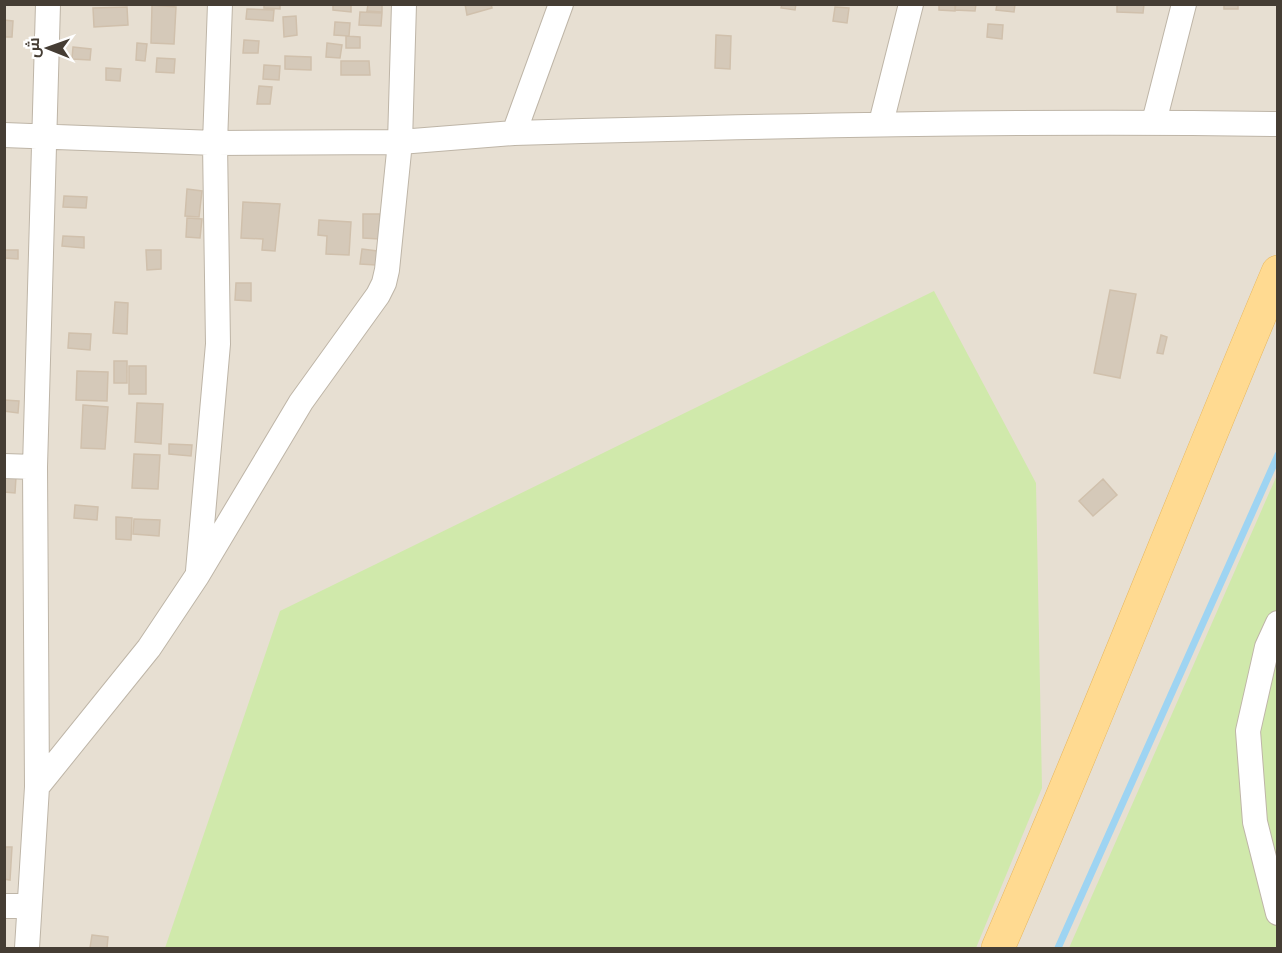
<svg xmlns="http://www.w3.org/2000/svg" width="1282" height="953" font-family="Barlow,Cairo,sans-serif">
  <rect width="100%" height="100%" fill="#f3eee4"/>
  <!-- residential -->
  <path fill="#e7dfd2" d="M5 5H1277V948H5Z"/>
  <!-- green -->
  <path fill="#d0e9ab" d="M934 291 1036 483 1042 788 976 948H165L280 611Z
    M1277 475V948H1069Z"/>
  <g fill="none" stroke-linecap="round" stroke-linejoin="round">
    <!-- stream -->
    <path stroke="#9ed4f2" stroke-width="7" d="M1058 948 1278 455"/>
  </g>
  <!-- building -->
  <path fill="#d5c9b9" stroke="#d0c0ac" stroke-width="1.5" d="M264 4H280V9L264 8Z
    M333 4H351V12L333 10Z
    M368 4H382V12L367 11Z
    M465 4H491L492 8 467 15Z
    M782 4H796L795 10 781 8Z
    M939 4H955V11L939 10Z
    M956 4H976L975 11 955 10Z
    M997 4H1015L1014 12 996 10Z
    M1117 4H1144L1143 13 1117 12Z
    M1224 4H1238V9H1224Z
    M152 5 176 7 174 44 151 43Z
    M127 7 128 25 94 27 93 8Z
    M835 7 849 8 847 23 833 21Z
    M247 9 274 10 273 21 246 19Z
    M360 12 382 13 381 26 359 25Z
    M296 16 297 35 284 37 283 17Z
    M4 20 13 21 12 37H4Z
    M335 22 350 23 349 36 334 35Z
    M988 24 1003 25 1002 39 987 37Z
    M716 35 731 36 730 69 715 68Z
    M346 36 360 37V48H346Z
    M244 40 259 41 258 53H243Z
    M137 43 147 44 145 61 136 60Z
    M327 43 342 45 340 58 326 57Z
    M73 47 91 49 90 60 72 59Z
    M285 56 311 57V70L285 69Z
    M157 58 175 59 174 73 156 72Z
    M341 61H369L370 75H341Z
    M264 65 280 66 279 80 263 79Z
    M106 68 121 69 120 81 106 80Z
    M259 86 272 87 270 104H257Z
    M187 189 202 191 199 217 185 216Z
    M64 196 87 197 86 208 63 207Z
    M243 202 280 204 275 251 262 250 263 239 241 238Z
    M363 214H380L379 239 363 238Z
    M187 218 202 219 200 238 186 237Z
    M319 220 351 222 349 255 326 254 327 236 318 235Z
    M63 236 84 237V248L62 246Z
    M362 249 377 251 376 265 360 264Z
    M4 250H18V259L4 258Z
    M146 250H161V269L147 270Z
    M236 283H251V301L235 300Z
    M1110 290 1136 294 1120 378 1094 373Z
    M115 302 128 303 127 334 113 333Z
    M69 333 91 334 90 350 68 348Z
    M1161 335 1167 337 1163 354 1157 353Z
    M114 361H127V383H114Z
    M129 366H146V394H129Z
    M77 371 108 372 107 401 76 400Z
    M4 400 19 401 18 413 4 411Z
    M137 403 163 404 161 444 135 442Z
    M83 405 108 407 105 449 81 448Z
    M169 444 192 445 191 456 169 454Z
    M134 454 160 455 158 489 132 488Z
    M4 476 16 477 15 493 4 492Z
    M1103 479 1117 495 1093 516 1079 501Z
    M75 505 98 507 97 520 74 518Z
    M116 517 132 518 131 540 116 539Z
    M134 519 160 520 159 536 133 534Z
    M4 847H12L10 880 4 879Z
    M92 935 108 937 107 948H90Z"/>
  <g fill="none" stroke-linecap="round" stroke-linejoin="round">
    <defs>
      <path id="street" d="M1154 122 1184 4
        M881 123 911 4
        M514 133C769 126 1023 120 1278 124
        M4 135 215 143 400 142 514 133 561 4
        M4 466 35 467
        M198 571 218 344 215 143 220 4
        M1278 623 1267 647 1248 731 1255 822 1278 913
        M37 787 149 648 197 576 301 402 378 295 384 283 387 270 400 142 404 4
        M4 906H29
        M27 948 37 787 35 467 48 4"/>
      <path id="primary" d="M998 948C1095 725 1183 497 1278 272"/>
    </defs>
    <!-- street casing -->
    <use href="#street" stroke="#beb5a7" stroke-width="26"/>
    <!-- primary casing -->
    <use href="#primary" stroke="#e7b75e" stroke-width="34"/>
    <!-- street -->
    <use href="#street" stroke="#fff" stroke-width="24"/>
    <!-- primary -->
    <use href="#primary" stroke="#ffda91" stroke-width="33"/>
  </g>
  <!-- border -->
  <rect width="1282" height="953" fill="none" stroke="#453d34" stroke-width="12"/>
  <!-- north arrow -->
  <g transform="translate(48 48) rotate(271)" stroke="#ffffff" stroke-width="4.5" paint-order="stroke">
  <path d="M0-4.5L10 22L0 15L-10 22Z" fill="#453d34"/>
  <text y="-9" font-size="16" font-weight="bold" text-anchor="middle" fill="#453d34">ش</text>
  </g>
</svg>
